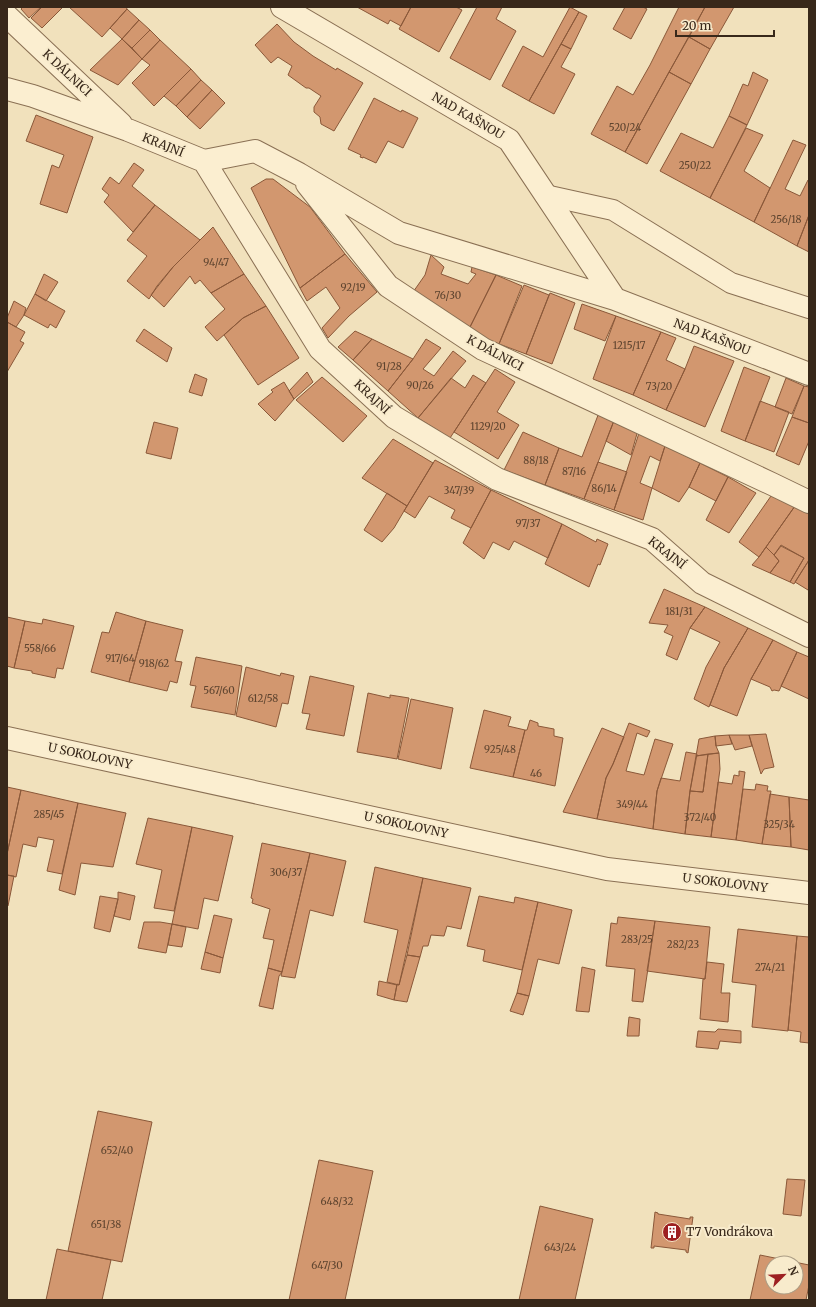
<svg xmlns="http://www.w3.org/2000/svg" width="816" height="1307" font-family="Merriweather,serif">
  <rect width="100%" height="100%" fill="#f1e1bc"/>
  <!-- building -->
  <path fill="#d2976f" stroke="#8a5839" fill-rule="evenodd" d="M23 7H41L29 18 21 9Z
    M42 7H63L42 28 31 18Z
    M69 7H126L127 9 102 37Z
    M357 7H411L401 26 390 20 388 24Z
    M411 7H456L462 10 439 52 399 29Z
    M477 7H502L496 19 516 31 490 80 450 58Z
    M570 7 579 12 529 101 502 86 523 46 543 57Z
    M625 7H643L647 9 631 39 613 29Z
    M679 7H705L625 152 591 134 617 86 633 95 650 65Z
    M705 7H734L710 49 689 37Z
    M127 9 139 20 122 39 110 28Z
    M579 12 587 16 571 49 561 44Z
    M139 20 150 30 132 48 122 39Z
    M277 24 294 42 313 56 336 70 337 68 363 83 334 131 321 124 320 117 314 112V107L321 96 309 88H306L288 75 292 66 278 57 271 63 255 45Z
    M150 30 160 40 142 59 132 48Z
    M689 37 710 49 691 84 669 72Z
    M122 39 142 59 118 85 90 70Z
    M160 40 191 69 154 106 132 83 150 65 142 59Z
    M561 44 571 49 561 67 575 74 554 114 529 101Z
    M191 69 201 80 176 106 164 96Z
    M669 72 691 84 647 164 625 152Z
    M753 72 768 80 747 125 729 116 743 84 748 86Z
    M201 80 212 90 187 117 176 106Z
    M212 90 225 103 200 129 187 117Z
    M374 98 401 112 402 110 418 118 403 148 388 141 376 163 363 157V158L360 157 361 155 348 149Z
    M36 115 93 137 75 189 67 213 40 204 52 165 59 168 64 155 26 141Z
    M729 116 747 125 710 198 660 171 681 133 713 148Z
    M746 128 763 135 744 171 770 188 754 222 710 198Z
    M793 140 806 145 785 189 800 196 808 180 809 181V215L797 246 754 222Z
    M134 163 144 170 132 186 155 205 133 232 104 202 109 195 102 189 110 177 119 184Z
    M266 179H273L310 207 345 254 300 288 251 188Z
    M155 205 200 240 173 267 157 286 149 299 127 281 147 256 127 240Z
    M809 215V252L797 246Z
    M213 227 244 274 211 293 200 280 195 284 190 276 164 307 151 295 173 267Z
    M345 254 377 292 349 316 328 338 322 328 340 308 326 287 307 301 300 288Z
    M431 255 444 267 441 274 468 284 476 274 471 272 472 267 496 275 469 329 411 295 425 275Z
    M44 274 58 282 46 301 35 294Z
    M244 274 266 306 243 318 217 341 205 327 225 309 211 293Z
    M496 275 522 286 499 344 482 338 469 329Z
    M524 285 549 295 526 354 499 344Z
    M550 293 575 303 552 364 526 354Z
    M35 294 65 311 56 328 50 324 48 328 24 315Z
    M14 301 26 308 24 315 16 327 7 322V318Z
    M582 304 616 316 605 341 574 329Z
    M266 306 299 358 258 385 224 335 243 318Z
    M616 316 661 332 633 395 593 379Z
    M7 322 25 332 20 341 24 343 7 372Z
    M144 329 172 348 167 362 136 341Z
    M355 331 372 339 353 360 338 347Z
    M661 332 676 338 666 360 685 369 666 410 633 395Z
    M372 339 413 359 388 391 353 360Z
    M426 339 441 348 423 369 434 376 453 351 466 361 418 418 388 391 413 359Z
    M694 346 734 361 705 427 666 410 685 369Z
    M744 367 770 377 745 441 721 431Z
    M495 369 515 382 497 412 519 425 498 459 454 432Z
    M307 372 313 382 294 399 289 391Z
    M195 374 207 379 202 396 189 392Z
    M473 375 486 383 450 438 418 418 451 378 465 388Z
    M322 377 367 416 343 442 296 400Z
    M786 378 804 386 792 414 775 407Z
    M284 382 294 399 275 421 258 404 273 392 271 390Z
    M804 386 809 387V423L792 417Z
    M760 401 789 412 774 452 745 441Z
    M600 410 615 418 584 499 545 485 559 448 582 457Z
    M792 417 809 423V441L799 465 776 455Z
    M615 418 638 430 631 455 606 441Z
    M154 422 178 428 171 459 146 453Z
    M640 430 666 443 660 461 650 456 640 483 652 488 643 520 614 510Z
    M523 432 559 448 545 485 504 470Z
    M393 439 433 463 407 506 362 478Z
    M665 446 700 463 689 487 679 502 652 488Z
    M435 460 491 490 471 528 451 518 455 510 429 496 415 518 404 511Z
    M598 462 627 472 614 510 584 499Z
    M700 463 728 477 716 501 689 487Z
    M728 477 756 493 729 533 706 520Z
    M491 490 562 524 548 558 514 541 509 550 493 542 484 559 463 543Z
    M387 493 407 506 394 528 382 542 364 530Z
    M771 496 795 506 759 557 739 542Z
    M795 506 809 514V560L794 584 790 582 804 558 781 545 774 555 766 547Z
    M562 524 596 542 597 539 608 544 600 565 598 564 589 587 545 564Z
    M781 546 804 558 790 582 770 573 779 561 774 555Z
    M766 547 774 555 779 561 770 573 752 565 759 557Z
    M809 560V587L808 590 795 582Z
    M664 589 705 607 690 628 677 660 666 655 673 636 664 632 668 625 649 623Z
    M705 607 748 628 724 668 709 707 694 699 706 667 720 642 690 628Z
    M116 612 146 621 129 682 91 672 102 632 109 633Z
    M7 617 25 621 14 668 7 666Z
    M43 619 74 626 63 669 57 668 55 678 32 673V671L14 668 25 621 42 624Z
    M146 621 183 630 175 661 182 662 177 683 170 681 167 691 129 682Z
    M748 628 773 640 751 679 737 716 710 705 724 668Z
    M773 640 797 652 779 691 774 690 772 691 770 687 751 679Z
    M797 652 809 657V699L781 686Z
    M196 657 242 666 235 715 191 707 196 686 190 685Z
    M246 667 280 676 281 673 294 676 288 704 282 703 276 727 236 716Z
    M310 676 354 686 344 736 306 729 310 714 302 713Z
    M368 693 390 698V695L409 698 397 759 357 752Z
    M411 699 453 708 441 769 398 759Z
    M484 710 511 717 508 726 525 730 513 777 470 768Z
    M530 720 538 723V726L554 729V736L563 738 555 786 513 777 525 730H527Z
    M629 723 650 731 647 737 637 733 626 771 644 775 655 739 673 744 657 791 653 829 597 819 606 778 613 764Z
    M602 728 624 737 613 764 606 778 597 819 563 812Z
    M766 734 774 767 764 769 761 774 749 735Z
    M729 735 732 744 716 746 715 736Z
    M729 735H749L752 746 735 750Z
    M715 736 716 746 719 753 696 756 699 739Z
    M686 752 697 754 690 791 685 834 653 829 657 791 661 778 680 781Z
    M719 753 720 769 711 837 685 834 690 791 703 792 708 754Z
    M708 754 703 792 690 791 696 756Z
    M739 771 745 772 736 840 711 837 718 782 732 784 734 775 739 776Z
    M756 784 768 786 767 791H771L762 844 736 840 743 789 755 790Z
    M7 787 21 790 7 854Z
    M21 790 78 803 62 874 47 871 54 840 38 837 36 847 23 844 16 877 7 875V854Z
    M770 794 789 797 791 847 762 844Z
    M789 797 809 800V850L791 847Z
    M78 803 126 813 113 867 81 863 75 895 59 890Z
    M148 818 192 827 174 911 154 908 162 870 136 864Z
    M192 827 233 836 218 901 204 898 198 929 172 924Z
    M262 843 310 853 282 972 268 968 274 940 263 938 270 909 252 903 253 899 251 898Z
    M310 853 346 861 333 916 310 910 295 978 281 976Z
    M375 867 423 878 399 985 387 982 398 930 364 922Z
    M7 875 14 876 8 906 7 905Z
    M423 878 471 888 461 929 447 926 444 936 431 935 428 946H423L420 957 407 955Z
    M118 892 135 896 130 920 114 916 118 899Z
    M100 896 118 899 110 932 94 928Z
    M479 896 514 903 515 897 538 902 522 970 483 961 485 950 467 946Z
    M538 902 572 910 559 964 538 959 529 996 517 993Z
    M214 915 232 919 223 958 205 952Z
    M618 917 655 921 643 1002 632 1001 635 969 606 966 611 923 617 924Z
    M655 921 710 927 705 979 647 971Z
    M144 922H160L172 924 166 953 138 948Z
    M172 924 186 927 182 947 168 945Z
    M738 929 797 936 788 1031 752 1027 756 985 732 982Z
    M797 936 809 937V1043L800 1042 801 1032 788 1030Z
    M205 952 223 958 220 973 201 969Z
    M407 955 420 957 407 1002 394 1000 397 984 399 985Z
    M707 962 724 964 721 993H730L728 1022 700 1019 703 979H705Z
    M582 967 595 970 589 1012 576 1011Z
    M268 968 282 972 279 976 273 1009 259 1006Z
    M379 981 397 985 394 1000 377 995Z
    M517 993 529 996 523 1015 510 1011Z
    M629 1017 640 1019 639 1036H627Z
    M718 1029 741 1031V1043L720 1041 718 1049 696 1047 698 1031 715 1032Z
    M98 1111 152 1122 122 1262 68 1251Z
    M319 1160 373 1171 345 1300H289Z
    M787 1179 805 1180 801 1216 783 1214Z
    M540 1206 593 1219 575 1300H519Z
    M655 1212 658 1213V1214L690 1219V1217H693L688 1253 686 1252V1250L654 1246V1248H651Z
    M57 1249 111 1260 102 1300H46Z
    M760 1255 809 1265V1285L806 1300H750ZM772 1263H796V1287H772Z"/>
  <g fill="none" stroke-linecap="round" stroke-linejoin="round">
    <defs>
      <path id="service" d="M545 195 613 210 731 283 809 308"/>
      <path id="minor" d="M282 7 509 140 615 299
        M7 16 121 124
        M7 89 33 96 128 130 204 161 320 349 394 417 497 479 652 539 702 583 809 636
        M204 161 255 151 299 174 399 233 615 299 809 374
        M307 184 388 286 483 349 772 484 809 502
        M7 738 607 869 809 893"/>
    </defs>
    <!-- service casing -->
    <use href="#service" stroke="#8a7054" stroke-width="22"/>
    <!-- minor casing -->
    <use href="#minor" stroke="#8a7054" stroke-width="24"/>
    <!-- service -->
    <use href="#service" stroke="#fbeed0" stroke-width="20"/>
    <!-- minor -->
    <use href="#minor" stroke="#fbeed0" stroke-width="22"/>
  </g>
  <!-- icons -->
  <defs>
    <symbol id="building-disc" viewBox="-11 -11 22 22"><circle r="9.5" fill="#9d2022" stroke="#f8ebcc"/><path d="M-4-6H4V6H1V3H-1V6H-4ZM-2.5-4.3h1.7v1.8h-1.7ZM.8-4.3h1.7v1.8H.8ZM-2.5-1h1.7V.8h-1.7ZM.8-1h1.7V.8H.8Z" fill="#fff"/></symbol>
  </defs>
  <g fill-rule="evenodd">
    <use href="#building-disc" x="661" y="1221" width="22" height="22"/>
  </g>
  <g text-anchor="middle" stroke-width="4" stroke-linejoin="round" paint-order="stroke">
    <!-- number labels -->
    <g font-size="10" fill="#5e442f">
      <text x="625" y="131">520/24</text>
      <text x="695" y="169">250/22</text>
      <text x="786" y="223">256/18</text>
      <text x="216" y="266">94/47</text>
      <text x="353" y="291">92/19</text>
      <text x="448" y="299">76/30</text>
      <text x="629" y="349">1215/17</text>
      <text x="389" y="370">91/28</text>
      <text x="420" y="389">90/26</text>
      <text x="659" y="390">73/20</text>
      <text x="488" y="430">1129/20</text>
      <text x="536" y="464">88/18</text>
      <text x="574" y="475">87/16</text>
      <text x="604" y="492">86/14</text>
      <text x="459" y="494">347/39</text>
      <text x="528" y="527">97/37</text>
      <text x="679" y="615">181/31</text>
      <text x="40" y="652">558/66</text>
      <text x="120" y="662">917/64</text>
      <text x="154" y="667">918/62</text>
      <text x="219" y="694">567/60</text>
      <text x="263" y="702">612/58</text>
      <text x="500" y="753">925/48</text>
      <text x="536" y="777">46</text>
      <text x="632" y="808">349/44</text>
      <text x="49" y="818">285/45</text>
      <text x="700" y="821">372/40</text>
      <text x="779" y="828">325/34</text>
      <text x="286" y="876">306/37</text>
      <text x="637" y="943">283/25</text>
      <text x="683" y="948">282/23</text>
      <text x="770" y="971">274/21</text>
      <text x="117" y="1154">652/40</text>
      <text x="337" y="1205">648/32</text>
      <text x="106" y="1228">651/38</text>
      <text x="560" y="1251">643/24</text>
      <text x="327" y="1269">647/30</text>
    </g>
    <!-- street labels -->
    <g font-size="12" fill="#38281a" stroke="#f8ebcc">
      <text transform="translate(67 73) rotate(43)" y="4">K DÁLNICI</text>
      <text transform="translate(468 116) rotate(30)" y="4">NAD KAŠNOU</text>
      <text transform="translate(163 145) rotate(22)" y="4">KRAJNÍ</text>
      <text transform="translate(712 337) rotate(21)" y="4">NAD KAŠNOU</text>
      <text transform="translate(495 353) rotate(28)" y="4">K DÁLNICI</text>
      <text transform="translate(372 397) rotate(43)" y="4">KRAJNÍ</text>
      <text transform="translate(667 553) rotate(38)" y="4">KRAJNÍ</text>
      <text transform="translate(90 756) rotate(12)" y="4">U SOKOLOVNY</text>
      <text transform="translate(406 825) rotate(12)" y="4">U SOKOLOVNY</text>
      <text transform="translate(725 883) rotate(7)" y="4">U SOKOLOVNY</text>
    </g>
    <!-- poi labels -->
    <g font-size="12" fill="#38281a" stroke="#f8ebcc" text-anchor="start">
      <text x="686" y="1236">T7 Vondrákova</text>
    </g>
  </g>
  <!-- border -->
  <rect width="816" height="1307" fill="none" stroke="#38281a" stroke-width="16"/>
  <!-- north arrow -->
  <g transform="translate(784 1275) rotate(66)"><circle r="19" fill="#f8ebcc" stroke="#ab9d85"/>
  <path d="M0-3L7 15L0 10L-7 15Z" fill="#9d2022"/>
  <text y="-6" font-size="11" font-weight="bold" text-anchor="middle" fill="#38281a">N</text>
  </g>
  <!-- scale -->
  <path d="M676 30v6h98v-6" fill="none" stroke="#38281a" stroke-width="2"/>
  <text x="682" y="30" font-size="12" fill="#38281a" stroke="#f8ebcc" stroke-width="3" paint-order="stroke">20 m</text>
</svg>
